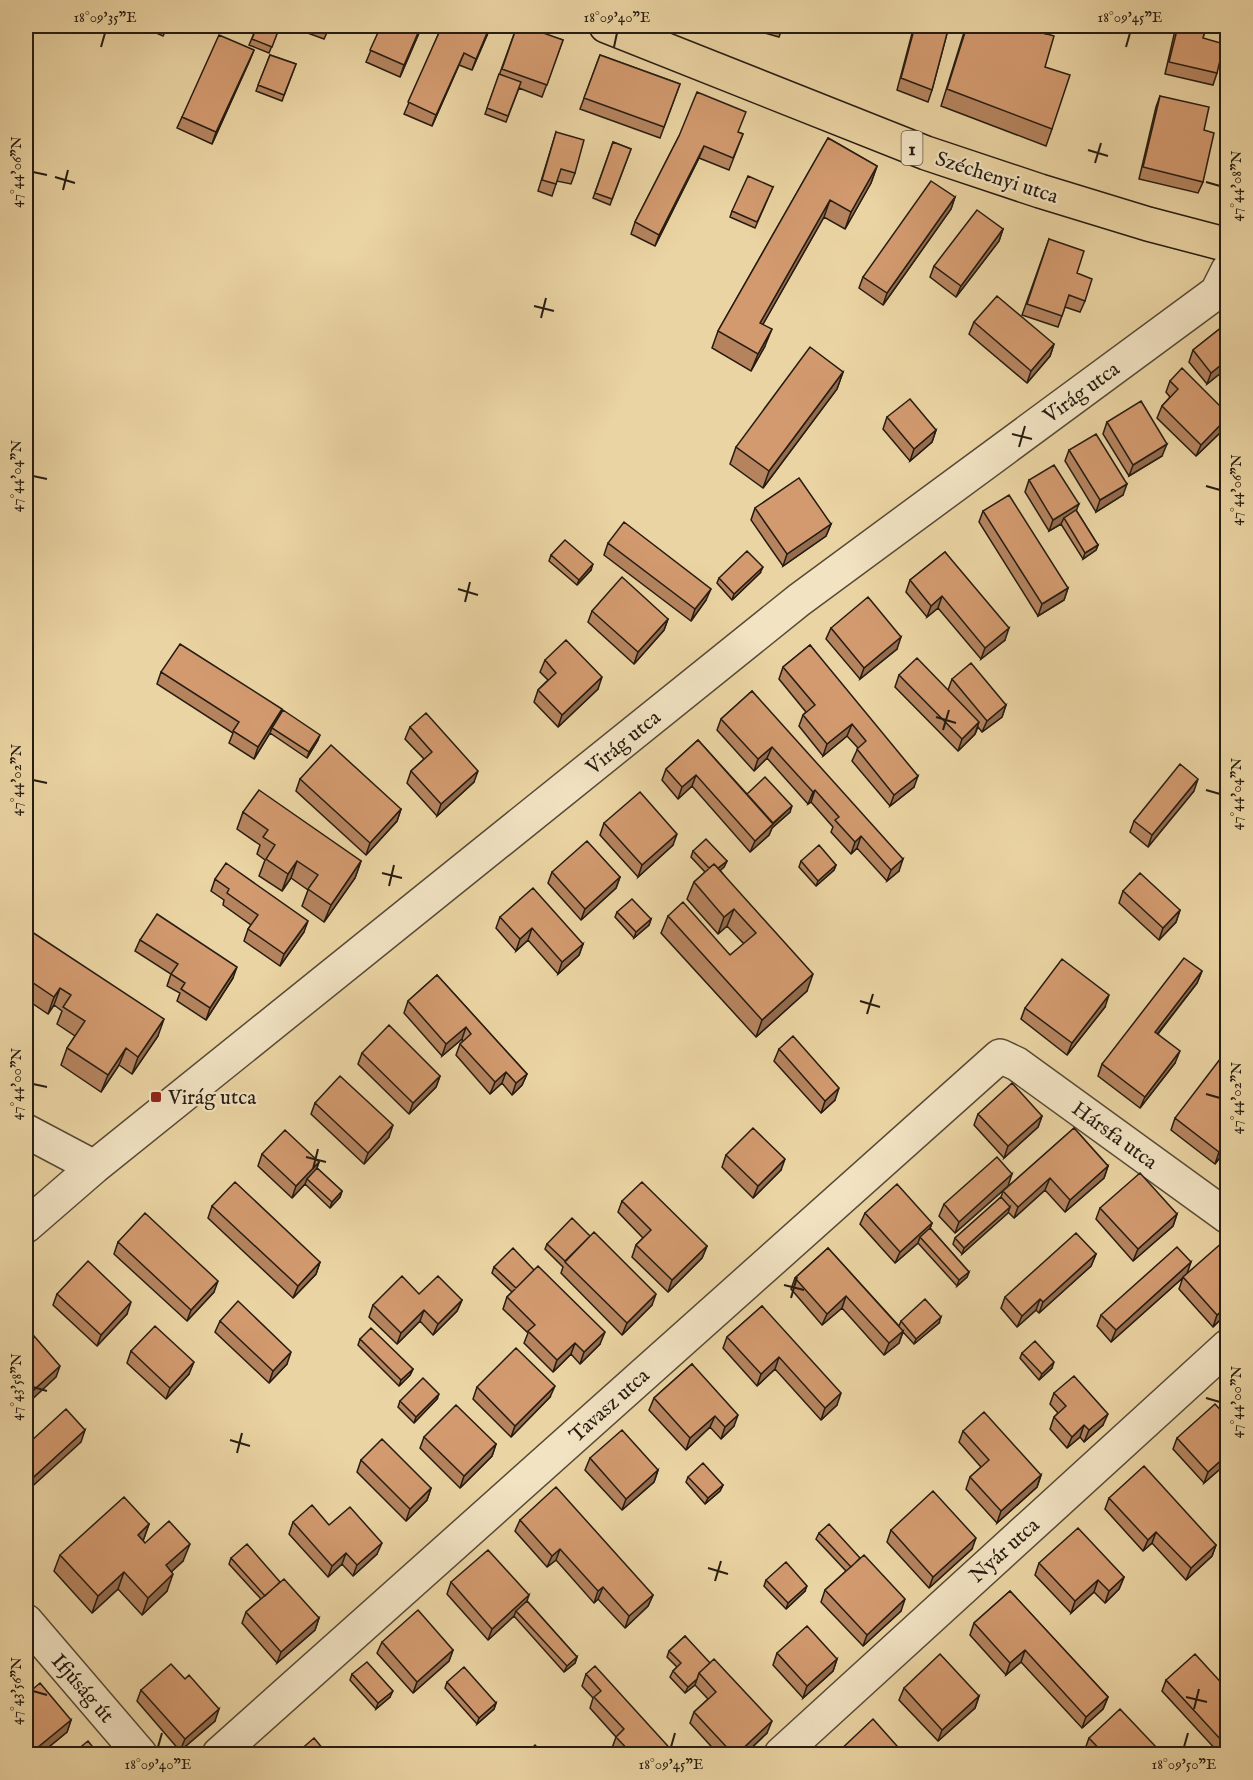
<svg xmlns="http://www.w3.org/2000/svg" width="1253" height="1780" font-family="'IM FELL English',serif">
  <rect width="100%" height="100%" fill="#ebd4a3"/>
  <filter id="stains"><feTurbulence type="fractalNoise" baseFrequency=".00333" numOctaves="4"/><feColorMatrix values="0 0 0 0 .2 0 0 0 0 .09 0 0 0 0 .02 0 0 0 .5 -.17"/></filter>
  <radialGradient id="worn" r=".72"><stop offset=".6" stop-color="#630" stop-opacity="0"/><stop offset="1" stop-color="#630" stop-opacity=".3"/></radialGradient>
  <g fill="none" stroke-linecap="round" stroke-linejoin="round">
    <defs>
      <path id="minor" d="M26 1131 94 1167
        M26 1226 94 1167 799 600 1217 292 1228 270
        M26 1621 140 1754
        M219 1754 1000 1056 1017 1064 1228 1217
        M781 1754 1228 1346"/>
      <path id="primary" d="M606 26 926 153 1040 191 1148 224 1228 245"/>
    </defs>
    <!-- minor casing -->
    <use href="#minor" stroke="#574a36" stroke-width="36"/>
    <!-- primary casing -->
    <use href="#primary" stroke="#261c11" stroke-width="36"/>
    <!-- minor -->
    <use href="#minor" stroke="#f2e3c3" stroke-width="33"/>
    <!-- primary -->
    <use href="#primary" stroke="#ebd4a3" stroke-width="33"/>
  </g>
  <!-- wall -->
  <path fill="#b5845f" stroke="#261c11" stroke-width="1.5" d="M144 26H168L163 36 143 27Z
    M257 26H280L269 53 249 45Z
    M292 26H330L324 39 291 27Z
    M381 26H422L400 77 366 62Z
    M442 26H491L472 70 459 65 432 126 404 114Z
    M517 26 563 40 542 97 519 88 506 122 485 114Z
    M740 26H783L779 37Z
    M914 26H949L932 90 928 102 897 90Z
    M966 26H1049L1046 34 1045 67 1052 129 1046 146 941 106Z
    M1176 26H1206L1203 38 1217 73 1213 85 1165 74Z
    M254 50 249 62 212 144 177 128 182 117Z
    M270 55 296 64 282 101 256 91Z
    M600 55 680 84 660 138 580 109Z
    M1160 96 1204 130 1203 182 1198 193 1139 179 1156 107Z
    M556 132 575 173 571 184 557 181 552 196 538 191Z
    M738 132 743 134 729 170 699 158 655 246 631 234 635 222 679 136Z
    M828 138 877 166 871 183 845 229 824 217 763 324 765 346 751 371 712 348 718 331Z
    M613 142 631 149 610 205 593 198Z
    M773 187 755 228 730 217 732 211Z
    M955 197 951 209 883 305 859 288 863 277Z
    M1003 229 999 241 956 297 930 277 934 266Z
    M1049 239 1077 273 1085 301 1080 312 1065 307 1058 327 1022 315Z
    M974 322 1054 344 1050 356 1027 383 969 334Z
    M1227 323V368L1207 384 1189 362 1193 350Z
    M843 372 837 389 763 488 730 464 736 447Z
    M1170 381 1226 427 1196 456 1157 418 1162 406 1170 397 1166 392Z
    M887 417 936 430 932 442 910 461 883 429Z
    M1107 422 1162 456 1129 476 1103 434Z
    M1069 450 1123 495 1096 512 1065 461Z
    M1029 480 1076 510 1098 545 1096 550 1083 559 1061 524 1049 531 1025 492Z
    M755 508 831 524 826 536 783 566 751 520Z
    M983 511 1068 588 1064 600 1038 616 979 522Z
    M608 543 706 600 691 621 604 555Z
    M945 552 1005 640 981 659 938 608 927 617 906 592 910 580Z
    M551 555 591 570 577 585 549 561Z
    M760 573 732 600 717 583 719 578Z
    M592 611 668 619 664 630 634 664 588 622Z
    M831 628 897 649 860 679 826 639Z
    M810 645 914 787 890 806 852 761 858 748 847 736 823 756 799 726 803 715 806 712 779 679 783 667Z
    M545 660 598 689 558 727 534 702 538 690 548 680 540 672Z
    M161 672 280 715 318 740 307 758 270 733 254 759 229 743 233 733 157 684Z
    M899 675 948 690 952 679 1006 705 1002 717 982 732 978 727 975 734 958 751 895 687Z
    M752 691 899 871 887 881 857 848 851 854 831 832 833 827 811 802 808 804 767 758 754 771 717 730 721 719Z
    M410 727 474 782 437 816 407 783 411 771 424 759 405 739Z
    M698 740 747 794 790 812 772 828 769 835 750 852 692 786 678 799 662 780 666 769Z
    M300 779 401 809 397 821 366 855 296 791Z
    M1194 791 1148 847 1130 832 1134 821Z
    M243 812 361 861 355 878 324 922 302 906 308 890 291 878 282 891 259 876 265 860 257 854 260 845 237 829Z
    M604 823 673 845 638 877 600 835Z
    M693 851 727 861 724 867 720 870 807 991 756 1037 661 933 668 916 730 955 744 944 727 926 718 934 687 899 694 882 705 872 691 857Z
    M801 861 836 865 834 870 816 886 799 867Z
    M552 872 620 877 616 888 581 920 548 883Z
    M215 879 304 932 280 966 244 941 248 929 251 925 223 905 224 900 211 891Z
    M1123 891 1180 910 1176 922 1159 940 1119 903Z
    M617 912 651 919 649 925 634 938 615 917Z
    M500 917 583 944 579 955 558 974 528 940 516 951 496 928Z
    M26 928 158 1036 132 1074 119 1065 101 1092 61 1065 67 1048 75 1036 57 1024 62 1011 54 1005 48 1014 26 999Z
    M140 940 233 978 206 1020 177 1001 180 993 167 986 171 974 135 951Z
    M1202 971 1197 983 1158 1034 1175 1063 1140 1108 1098 1076 1102 1064Z
    M437 975 527 1074 522 1085 512 1095 502 1083 490 1094 456 1055 460 1044 463 1041 462 1039 442 1056 404 1013 408 1001Z
    M1105 1007 1067 1055 1021 1019 1025 1008Z
    M779 1049 835 1100 821 1113 774 1061Z
    M362 1053 440 1076 436 1087 409 1114 358 1064Z
    M315 1103 389 1137 364 1164 311 1114Z
    M978 1114 1042 1116 1038 1127 1004 1158 974 1125Z
    M1175 1118 1227 1148 1215 1164 1171 1130Z
    M1074 1128 1108 1166 1104 1178 1065 1212 1045 1190 1014 1218 1008 1212 962 1254 953 1244 955 1238 1001 1197 1003 1191Z
    M262 1154 319 1162 317 1168 342 1191 340 1197 330 1208 305 1184 292 1198 258 1166Z
    M726 1155 781 1170 753 1198 722 1167Z
    M1008 1186 955 1233 939 1216 944 1204Z
    M622 1201 707 1246 702 1258 668 1292 632 1257 636 1245 643 1238 618 1212Z
    M212 1206 320 1262 316 1274 293 1298 208 1218Z
    M1100 1208 1177 1214 1173 1226 1133 1261 1096 1219Z
    M865 1213 932 1223 930 1228 969 1272 967 1277 957 1286 918 1243 895 1263 860 1224Z
    M118 1242 214 1292 187 1321 114 1254Z
    M547 1244 652 1305 622 1335 561 1273 563 1267 545 1249Z
    M828 1248 899 1326 901 1321 939 1323 914 1344 903 1332 899 1343 884 1355 842 1308 822 1325 791 1289 795 1278Z
    M1096 1254 1091 1266 1039 1313 1036 1310 1017 1327 1001 1308 1005 1297Z
    M494 1267 600 1344 580 1364 571 1354 553 1372 524 1343 528 1333 503 1309 507 1297 512 1292 492 1273Z
    M1187 1274 1111 1342 1097 1326 1101 1315Z
    M1183 1277 1227 1313 1213 1327 1179 1289Z
    M57 1294 127 1314 97 1346 53 1305Z
    M419 1294 462 1300 457 1311 433 1335 420 1321 397 1344 369 1317 373 1305Z
    M762 1306 837 1405 821 1420 775 1369 757 1386 723 1348 727 1337Z
    M220 1321 287 1364 269 1383 215 1332Z
    M360 1339 413 1369 410 1375 399 1386 358 1345Z
    M131 1351 189 1374 166 1399 127 1363Z
    M1022 1353 1052 1368 1039 1380 1020 1358Z
    M692 1364 734 1426 721 1439 710 1427 686 1450 649 1410 654 1398Z
    M477 1387 550 1397 511 1437 473 1399Z
    M1054 1393 1103 1425 1084 1442 1080 1437 1067 1448 1050 1429 1054 1417 1058 1413 1050 1404Z
    M437 1399 414 1423 398 1407 400 1401Z
    M963 1431 1041 1475 1037 1487 997 1523 966 1489 970 1477 981 1467 959 1442Z
    M424 1437 496 1444 492 1456 460 1488 420 1448Z
    M1177 1438 1227 1463 1204 1483 1173 1449Z
    M590 1458 658 1470 654 1482 622 1510 585 1470Z
    M361 1460 431 1488 427 1500 406 1521 357 1472Z
    M688 1477 723 1485 720 1491 705 1504 686 1482Z
    M1109 1498 1216 1545 1212 1556 1186 1580 1152 1543 1143 1551 1105 1509Z
    M520 1520 653 1595 648 1606 625 1628 598 1599 594 1603 556 1560 547 1567 515 1531Z
    M293 1522 329 1525 377 1554 353 1576 342 1564 328 1577 289 1534Z
    M149 1524 143 1541 145 1543 183 1561 171 1572 167 1591 142 1615 118 1589 92 1613 54 1571 60 1555Z
    M891 1530 972 1549 929 1588 887 1542Z
    M819 1533 860 1558 901 1611 863 1646 821 1602 825 1590 846 1571 816 1539Z
    M231 1558 280 1582 319 1618 315 1630 277 1663 242 1623 246 1612 261 1599 229 1564Z
    M1039 1563 1124 1577 1119 1589 1105 1603 1094 1592 1071 1613 1035 1575Z
    M766 1580 805 1591 786 1609 764 1586Z
    M451 1582 527 1601 577 1657 575 1663 564 1672 514 1616 488 1640 447 1594Z
    M1010 1591 1108 1697 1103 1709 1082 1728 1021 1662 1006 1675 970 1635 974 1623Z
    M685 1636 767 1733 744 1755H719L690 1723 694 1712 708 1699 695 1685 685 1693 670 1677 673 1671 677 1667 667 1657 669 1651Z
    M382 1642 453 1650 449 1661 413 1693 377 1653Z
    M777 1653 837 1659 833 1671 803 1698 773 1665Z
    M352 1674 390 1697 376 1709 350 1680Z
    M586 1674 676 1755H618L612 1748 616 1737 590 1708 593 1698 582 1686Z
    M1166 1680 1227 1743 1218 1752 1162 1691Z
    M447 1682 496 1703 494 1709 477 1724 445 1688Z
    M904 1688 979 1696 975 1708 938 1741 899 1700Z
    M141 1690 215 1721 180 1751 137 1701Z
    M26 1695 71 1720 67 1732 39 1755H26Z
    M1089 1738 1153 1755H1090L1085 1749Z"/>
  <!-- shaded-wall -->
  <path fill="#946c4e" stroke="#261c11" stroke-width="1.5" d="M421 26H422L400 77 404 65Z
    M490 26H491L472 70 476 59Z
    M254 50 249 62 212 144 216 132Z
    M464 53 459 65 432 126 436 115Z
    M704 146 699 158 655 246 659 235Z
    M877 166 871 183 845 229 851 212Z
    M955 197 951 209 883 305 887 293Z
    M830 200 824 217 754 340 760 323Z
    M1003 229 999 241 956 297 961 286Z
    M772 329 765 346 751 371 758 354Z
    M1054 344 1050 356 1027 383 1031 371Z
    M1227 360V368L1207 384 1211 373Z
    M843 372 837 389 763 488 769 471Z
    M1227 418V422L1226 427 1196 456 1201 445Z
    M936 430 932 442 910 461 914 449Z
    M1167 444 1162 456 1129 476 1133 465Z
    M1127 484 1123 495 1096 512 1100 500Z
    M1079 504 1074 516 1064 518 1061 524 1049 531 1053 520Z
    M831 524 826 536 783 566 787 554Z
    M1098 545 1096 550 1083 559 1085 553Z
    M593 564 591 570 577 585 579 580Z
    M763 567 760 573 732 600 734 594Z
    M1068 588 1064 600 1038 616 1042 604Z
    M711 589 706 600 691 621 695 609Z
    M942 596 938 608 927 617 931 606Z
    M668 619 664 630 634 664 638 652Z
    M1009 628 1005 640 981 659 985 648Z
    M901 637 897 649 860 679 864 668Z
    M602 677 598 689 558 727 562 715Z
    M1006 705 1002 717 982 732 987 721Z
    M282 709 278 721 272 728 270 733 254 759 258 747Z
    M979 722 975 734 958 751 962 739Z
    M852 724 847 736 823 756 827 744Z
    M320 735 318 740 307 758 309 752Z
    M772 747 767 758 754 771 758 759Z
    M478 771 474 782 437 816 441 804Z
    M696 775 692 786 678 799 682 787Z
    M918 776 914 787 890 806 894 795Z
    M1198 779 1194 791 1148 847 1152 835Z
    M815 790 811 802 808 804 813 792Z
    M792 806 790 812 772 828 769 835 750 852 755 841Z
    M401 809 397 821 366 855 370 843Z
    M677 834 673 845 638 877 642 865Z
    M861 836 857 848 851 854 855 842Z
    M903 859 899 871 887 881 891 870Z
    M297 861 291 878 282 891 288 874Z
    M361 861 355 878 324 922 331 905Z
    M727 861 724 867 711 879 713 873Z
    M836 865 834 870 816 886 818 881Z
    M620 877 616 888 581 920 585 909Z
    M734 909 727 926 718 934 724 917Z
    M1180 910 1176 922 1159 940 1163 928Z
    M651 919 649 925 634 938 636 932Z
    M308 921 304 932 280 966 284 954Z
    M532 928 528 940 516 951 520 939Z
    M583 944 579 955 558 974 562 962Z
    M237 967 233 978 206 1020 210 1008Z
    M1202 971 1197 983 1150 1043 1155 1032Z
    M813 974 807 991 756 1037 762 1020Z
    M60 988 54 1005 48 1014 54 997Z
    M1109 995 1105 1007 1067 1055 1072 1043Z
    M164 1019 158 1036 132 1074 138 1057Z
    M466 1027 462 1039 442 1056 446 1044Z
    M126 1048 119 1065 101 1092 108 1075Z
    M1180 1051 1175 1063 1140 1108 1145 1097Z
    M506 1072 502 1083 490 1094 495 1082Z
    M527 1074 522 1085 512 1095 516 1083Z
    M440 1076 436 1087 409 1114 413 1103Z
    M839 1088 835 1100 821 1113 825 1101Z
    M1042 1116 1038 1127 1004 1158 1008 1146Z
    M393 1125 389 1137 364 1164 368 1153Z
    M1227 1141V1148L1215 1164 1219 1152Z
    M785 1159 781 1170 753 1198 758 1186Z
    M319 1162 315 1173 307 1179 305 1184 292 1198 296 1186Z
    M1108 1166 1104 1178 1065 1212 1070 1200Z
    M1012 1174 1008 1186 955 1233 959 1222Z
    M1050 1178 1045 1190 1014 1218 1018 1207Z
    M342 1191 340 1197 330 1208 332 1202Z
    M1010 1207 1008 1213 962 1254 964 1248Z
    M1177 1214 1173 1226 1133 1261 1138 1249Z
    M932 1223 928 1234 920 1237 918 1243 895 1263 900 1252Z
    M707 1246 702 1258 668 1292 672 1280Z
    M1096 1254 1091 1266 1039 1313 1043 1302Z
    M320 1262 316 1274 293 1298 298 1286Z
    M1191 1262 1187 1274 1111 1342 1116 1330Z
    M969 1272 967 1277 957 1286 959 1280Z
    M218 1281 214 1292 187 1321 191 1310Z
    M656 1294 652 1305 622 1335 627 1323Z
    M846 1296 842 1308 822 1325 827 1314Z
    M1040 1299 1036 1310 1017 1327 1022 1316Z
    M462 1300 457 1311 433 1335 438 1324Z
    M131 1302 127 1314 97 1346 101 1335Z
    M1227 1306V1313L1213 1327 1217 1315Z
    M424 1310 420 1321 397 1344 401 1333Z
    M941 1317 939 1323 914 1344 916 1339Z
    M903 1331 899 1343 884 1355 889 1343Z
    M605 1332 600 1344 580 1364 584 1352Z
    M575 1343 571 1354 553 1372 557 1360Z
    M291 1352 287 1364 269 1383 273 1371Z
    M779 1357 775 1369 757 1386 761 1374Z
    M194 1362 189 1374 166 1399 170 1388Z
    M1054 1362 1052 1368 1039 1380 1042 1374Z
    M60 1366 56 1377 26 1405V1397Z
    M413 1369 410 1375 399 1386 401 1380Z
    M555 1386 550 1397 511 1437 515 1426Z
    M841 1393 837 1405 821 1420 825 1408Z
    M439 1394 437 1399 414 1423 416 1417Z
    M1108 1414 1103 1425 1084 1442 1089 1430Z
    M738 1415 734 1426 721 1439 725 1427Z
    M715 1416 710 1427 686 1450 690 1438Z
    M1084 1425 1080 1437 1067 1448 1072 1437Z
    M85 1430 81 1442 26 1492V1484Z
    M496 1444 492 1456 460 1488 464 1476Z
    M1227 1455V1463L1204 1483 1208 1472Z
    M658 1470 654 1482 622 1510 626 1499Z
    M1041 1475 1037 1487 997 1523 1001 1511Z
    M723 1485 720 1491 705 1504 708 1498Z
    M431 1488 427 1500 406 1521 410 1509Z
    M149 1524 143 1541 138 1535Z
    M1156 1532 1152 1543 1143 1551 1148 1540Z
    M976 1538 972 1549 929 1588 933 1577Z
    M382 1543 377 1554 353 1576 357 1565Z
    M190 1544 183 1561 160 1582 166 1565Z
    M1216 1545 1212 1556 1186 1580 1191 1568Z
    M560 1549 556 1560 547 1567 552 1556Z
    M346 1553 342 1564 328 1577 332 1566Z
    M124 1572 118 1589 92 1613 98 1596Z
    M173 1574 167 1591 142 1615 148 1598Z
    M1124 1577 1119 1589 1105 1603 1109 1591Z
    M1098 1580 1094 1592 1071 1613 1075 1601Z
    M807 1586 805 1591 786 1609 788 1603Z
    M603 1587 598 1599 594 1603 598 1591Z
    M529 1595 525 1607 516 1611 514 1616 488 1640 492 1629Z
    M653 1595 648 1606 625 1628 629 1616Z
    M905 1599 901 1611 863 1646 867 1635Z
    M319 1618 315 1630 277 1663 281 1652Z
    M453 1650 449 1661 413 1693 417 1682Z
    M1025 1650 1021 1662 1006 1675 1010 1663Z
    M577 1657 575 1663 564 1672 567 1666Z
    M837 1659 833 1671 803 1698 807 1686Z
    M697 1679 695 1685 685 1693 688 1687Z
    M393 1691 390 1697 376 1709 378 1703Z
    M979 1696 975 1708 938 1741 942 1730Z
    M1108 1697 1103 1709 1082 1728 1086 1717Z
    M496 1703 494 1709 477 1724 479 1718Z
    M219 1709 215 1721 180 1751 185 1739Z
    M71 1720 67 1732 39 1755H31L32 1752Z
    M772 1721 767 1733 744 1755H736Z
    M1227 1736V1743L1218 1752 1222 1741Z
    M1156 1747 1153 1755H1148Z"/>
  <!-- building -->
  <path fill="#d39a6f" stroke="#261c11" stroke-width="1.5" d="M257 26H280L272 47 252 39Z
    M381 26H421L404 65 370 50Z
    M442 26H490L476 59 464 53 436 115 408 102Z
    M517 26H524L563 40 547 85 502 69Z
    M915 26H949L932 90 901 78Z
    M967 26H1020L1054 36 1045 67 1070 75 1052 129 947 89Z
    M1020 26H1049L1046 34Z
    M1178 26H1206L1203 38 1224 44 1217 73 1169 62Z
    M219 35 254 50 216 132 182 117Z
    M270 55 296 64 284 95 258 85Z
    M600 55 680 84 664 127 584 98Z
    M499 74 521 82 508 116 487 108Z
    M697 92 746 112 738 132 743 134 733 158 704 146 659 235 635 222 679 136Z
    M1160 96 1209 107 1204 130 1214 133 1203 182 1143 167Z
    M556 132 584 140 575 173 561 169 556 184 542 180Z
    M828 138 877 166 851 212 830 200 760 323 772 329 758 354 718 331Z
    M613 142 631 149 612 199 595 193Z
    M748 176 773 187 757 222 732 211Z
    M931 181 955 197 887 293 863 277Z
    M977 210 1003 229 961 286 934 266Z
    M1049 239 1084 251 1077 273 1092 279 1085 301 1069 295 1062 316 1027 304Z
    M997 296 1054 344 1031 371 974 322Z
    M1227 323V360L1211 373 1193 350Z
    M810 347 843 372 769 471 736 447Z
    M1182 368 1227 413V418L1201 445 1162 406 1178 389 1170 381Z
    M910 399 936 430 914 449 887 417Z
    M1141 401 1167 444 1133 465 1107 422Z
    M1096 434 1127 484 1100 500 1069 450Z
    M1054 465 1079 504 1053 520 1029 480Z
    M799 478 831 524 787 554 755 508Z
    M1009 495 1068 588 1042 604 983 511Z
    M1076 510 1098 545 1085 553 1064 518Z
    M624 522 711 589 695 609 608 543Z
    M565 540 593 564 579 580 551 555Z
    M747 551 763 567 734 594 719 578Z
    M945 552 1009 628 985 648 942 596 931 606 910 580Z
    M622 577 668 619 638 652 592 611Z
    M868 597 901 637 864 668 831 628Z
    M566 640 602 677 562 715 538 690 556 673 545 660Z
    M180 644 282 709 258 747 233 731 239 722 161 672Z
    M810 645 918 776 894 795 857 749 866 741 852 724 827 744 803 715 815 705 783 667Z
    M917 658 979 722 962 739 899 675Z
    M971 663 1006 705 987 721 952 679Z
    M752 691 903 859 891 870 861 836 855 842 835 820 839 817 815 790 813 792 772 747 758 759 721 719Z
    M283 710 320 735 309 752 272 728Z
    M426 713 478 771 441 804 411 771 432 752 410 727Z
    M698 740 773 824 755 841 696 775 682 787 666 769Z
    M331 745 401 809 370 843 300 779Z
    M1180 764 1198 779 1152 835 1134 821Z
    M765 777 792 806 773 823 747 794Z
    M259 790 361 861 331 905 308 889 318 875 297 861 288 874 266 859 275 845 263 837 268 830 243 812Z
    M640 792 677 834 642 865 604 823Z
    M706 839 727 861 718 868 714 864 709 868 693 851Z
    M587 841 620 877 585 909 552 872Z
    M819 845 836 865 818 881 801 861Z
    M226 863 308 921 284 954 248 929 258 915 227 893 229 889 215 879Z
    M714 864 813 974 762 1020 668 916 683 902 730 955 756 933 734 909 724 917 694 882Z
    M1140 873 1180 910 1163 928 1123 891Z
    M533 888 583 944 562 962 532 928 520 939 500 917Z
    M632 899 651 919 636 932 617 912Z
    M157 914 237 967 210 1008 181 989 185 983 171 974 178 964 140 940Z
    M26 928 164 1019 138 1057 126 1048 108 1075 67 1048 85 1021 63 1007 71 995 60 988 54 997 26 978Z
    M1184 958 1202 971 1155 1032 1180 1051 1145 1097 1102 1064Z
    M1062 959 1109 995 1072 1043 1025 1008Z
    M437 975 527 1074 516 1083 506 1072 495 1082 460 1044 471 1034 466 1027 446 1044 408 1001Z
    M389 1025 440 1076 413 1103 362 1053Z
    M793 1036 839 1088 825 1101 779 1049Z
    M1227 1050V1141L1219 1152 1175 1118Z
    M340 1076 393 1125 368 1153 315 1103Z
    M1012 1083 1042 1116 1008 1146 978 1114Z
    M753 1128 785 1159 758 1186 726 1155Z
    M1074 1128 1108 1166 1070 1200 1050 1178 1018 1207 1003 1191Z
    M285 1130 319 1162 296 1186 262 1154Z
    M997 1157 1012 1174 959 1222 944 1204Z
    M317 1168 342 1191 332 1202 307 1179Z
    M1140 1173 1177 1214 1138 1249 1100 1208Z
    M235 1182 320 1262 298 1286 212 1206Z
    M642 1182 707 1246 672 1280 636 1245 651 1230 622 1201Z
    M897 1184 932 1223 900 1252 865 1213Z
    M1001 1197 1010 1207 964 1248 955 1238Z
    M145 1213 218 1281 191 1310 118 1242Z
    M572 1218 590 1236 565 1261 547 1244Z
    M930 1228 969 1272 959 1280 920 1237Z
    M594 1232 656 1294 627 1323 565 1262Z
    M1076 1233 1096 1254 1043 1302 1040 1299 1022 1316 1005 1297Z
    M1224 1241 1227 1245V1306L1217 1315 1183 1277Z
    M1177 1247 1191 1262 1116 1330 1101 1315Z
    M513 1248 534 1270 516 1288 494 1267Z
    M828 1248 903 1331 889 1343 846 1296 827 1314 795 1278Z
    M88 1261 131 1302 101 1335 57 1294Z
    M538 1266 605 1332 584 1352 575 1343 557 1360 528 1331 535 1325 507 1297Z
    M402 1276 419 1294 438 1276 462 1300 438 1324 424 1310 401 1333 373 1305Z
    M925 1299 941 1317 916 1339 901 1321Z
    M238 1301 291 1352 273 1371 220 1321Z
    M762 1306 841 1393 825 1408 779 1357 761 1374 727 1337Z
    M155 1326 194 1362 170 1388 131 1351Z
    M371 1328 413 1369 401 1380 360 1339Z
    M34 1336 60 1366 26 1397V1343Z
    M1035 1341 1054 1362 1042 1374 1022 1353Z
    M516 1348 555 1386 515 1426 477 1387Z
    M692 1364 738 1415 725 1427 715 1416 690 1438 654 1398Z
    M1074 1376 1108 1414 1089 1430 1084 1425 1072 1437 1054 1417 1066 1406 1054 1393Z
    M423 1378 439 1394 416 1417 400 1401Z
    M1215 1404 1227 1417V1455L1208 1472 1177 1438Z
    M456 1405 496 1444 464 1476 424 1437Z
    M66 1409 85 1430 26 1484V1437L30 1442Z
    M984 1412 1041 1475 1001 1511 970 1477 989 1460 963 1431Z
    M622 1430 658 1470 626 1499 590 1458Z
    M382 1439 431 1488 410 1509 361 1460Z
    M703 1463 723 1485 708 1498 688 1477Z
    M1144 1466 1216 1545 1191 1568 1156 1532 1148 1540 1109 1498Z
    M556 1487 653 1595 629 1616 603 1587 598 1591 560 1549 552 1556 520 1520Z
    M933 1491 976 1538 933 1577 891 1530Z
    M124 1497 149 1524 138 1535 145 1543 169 1521 190 1544 166 1565 173 1574 148 1598 124 1572 98 1596 60 1555Z
    M312 1505 329 1525 350 1507 382 1543 357 1565 346 1553 332 1566 293 1522Z
    M829 1524 860 1558 851 1567 819 1533Z
    M1078 1528 1124 1577 1109 1591 1098 1580 1075 1601 1039 1563Z
    M247 1544 280 1582 265 1596 231 1558Z
    M488 1550 529 1595 492 1629 451 1582Z
    M864 1555 905 1599 867 1635 825 1590Z
    M786 1562 807 1586 788 1603 766 1580Z
    M284 1579 319 1618 281 1652 246 1612Z
    M1010 1591 1108 1697 1086 1717 1025 1650 1010 1663 974 1623Z
    M527 1601 577 1657 567 1666 516 1611Z
    M418 1610 453 1650 417 1682 382 1642Z
    M807 1626 837 1659 807 1686 777 1653Z
    M685 1636 710 1663 699 1673 697 1679 688 1687 673 1671 681 1663 669 1651Z
    M940 1654 979 1696 942 1730 904 1688Z
    M1195 1654 1227 1689V1736L1222 1741 1166 1680Z
    M714 1659 772 1721 736 1755H734L694 1712 716 1692 699 1673Z
    M367 1662 393 1691 378 1703 352 1674Z
    M171 1664 185 1679 189 1675 219 1709 185 1739 141 1690Z
    M595 1666 676 1755H633L616 1737 624 1729 594 1697 601 1691 586 1674Z
    M464 1667 496 1703 479 1718 447 1682Z
    M40 1683 71 1720 32 1752 26 1745V1695Z
    M1120 1709 1156 1747 1148 1755H1105L1089 1738Z
    M873 1719 905 1755H835Z
    M314 1738 328 1755H302L299 1751Z
    M88 1741 99 1755H71Z
    M535 1745 544 1755H525Z"/>
  <!-- ticks -->
  <path fill="none" stroke="#261c11" stroke-width="2" d="M101 47 105 33M614 47 617 33M1126 47 1130 33M1088 150 1108 156M1095 163 1101 143M33 172 47 175M55 177 75 183M1206 182 1220 186M63 190 68 170M534 306 554 311M541 318 546 298M1012 434 1032 439M1019 447 1025 426M33 476 47 479M1206 486 1220 490M458 589 478 595M465 602 470 582M936 717 956 723M943 730 949 710M33 780 47 783M1206 790 1220 794M382 873 402 878M389 886 394 865M860 1001 880 1007M867 1014 873 994M33 1084 47 1087M1206 1094 1220 1098M306 1157 326 1162M313 1169 318 1149M784 1285 804 1290M791 1298 797 1277M33 1387 47 1391M1206 1398 1220 1402M230 1440 250 1446M237 1453 242 1433M708 1568 728 1574M715 1581 721 1561M33 1691 47 1695M1186 1697 1207 1702M1194 1709 1199 1689M158 1747 162 1733M671 1747 675 1733M1184 1747 1188 1733"/>
  <!-- markers -->
  <rect fill="#8f2418" stroke="#f2e3c3" stroke-width="2" x="150" y="1091" width="12" height="12" rx="3"/>
  <g text-anchor="middle" stroke-width="4.5" stroke-linejoin="round" paint-order="stroke">
    <!-- shield labels -->
    <rect fill="#f2e3c3" stroke="#635846" stroke-width="1.5" x="901.5" y="131" width="21" height="34" rx="4.5"/>
    <g font-size="20" font-weight="bold" fill="#261c11">
      <text x="912" y="155">1</text>
    </g>
    <!-- street labels -->
    <g font-size="21" fill="#261c11" stroke="#f2e3c3">
      <text transform="translate(997 177) rotate(18)" y="7">Széchenyi utca</text>
      <text transform="translate(1081 392) rotate(-36)" y="7">Virág utca</text>
      <text transform="translate(623 742) rotate(-39)" y="7">Virág utca</text>
      <text transform="translate(1115 1135) rotate(36)" y="7">Hársfa utca</text>
      <text transform="translate(609 1405) rotate(-42)" y="7">Tavasz utca</text>
      <text transform="translate(1004 1550) rotate(-42)" y="7">Nyár utca</text>
      <text transform="translate(83 1688) rotate(49)" y="7">Ifjúság út</text>
    </g>
    <!-- poi labels -->
    <g font-size="21" fill="#261c11" stroke="#f2e3c3" text-anchor="start">
      <text x="168" y="1104">Virág utca</text>
    </g>
  </g>
  <!-- margin -->
  <rect width="1253" height="1780" fill="none" stroke="#ebd4a3" stroke-width="66"/>
  <rect x="33" y="33" width="1187" height="1714" fill="none" stroke="#261c11" stroke-width="2"/>
  <g font-size="15" text-anchor="middle" fill="#261c11">
    <text x="105" y="22">18°09'35"E</text>
    <text x="617" y="22">18°09'40"E</text>
    <text x="1130" y="22">18°09'45"E</text>
    <text transform="translate(16 172) rotate(-90)" y="5">47°44'06"N</text>
    <text transform="translate(1236 186) rotate(-90)" y="5">47°44'08"N</text>
    <text transform="translate(16 476) rotate(-90)" y="5">47°44'04"N</text>
    <text transform="translate(1236 490) rotate(-90)" y="5">47°44'06"N</text>
    <text transform="translate(16 780) rotate(-90)" y="5">47°44'02"N</text>
    <text transform="translate(1236 794) rotate(-90)" y="5">47°44'04"N</text>
    <text transform="translate(16 1084) rotate(-90)" y="5">47°44'00"N</text>
    <text transform="translate(1236 1098) rotate(-90)" y="5">47°44'02"N</text>
    <text transform="translate(16 1387) rotate(-90)" y="5">47°43'58"N</text>
    <text transform="translate(1236 1402) rotate(-90)" y="5">47°44'00"N</text>
    <text transform="translate(16 1691) rotate(-90)" y="5">47°43'56"N</text>
    <text x="158" y="1769">18°09'40"E</text>
    <text x="671" y="1769">18°09'45"E</text>
    <text x="1184" y="1769">18°09'50"E</text>
  </g>
  <rect width="100%" height="100%" filter="url(#stains)"/>
  <rect width="100%" height="100%" fill="url(#worn)"/>
</svg>
